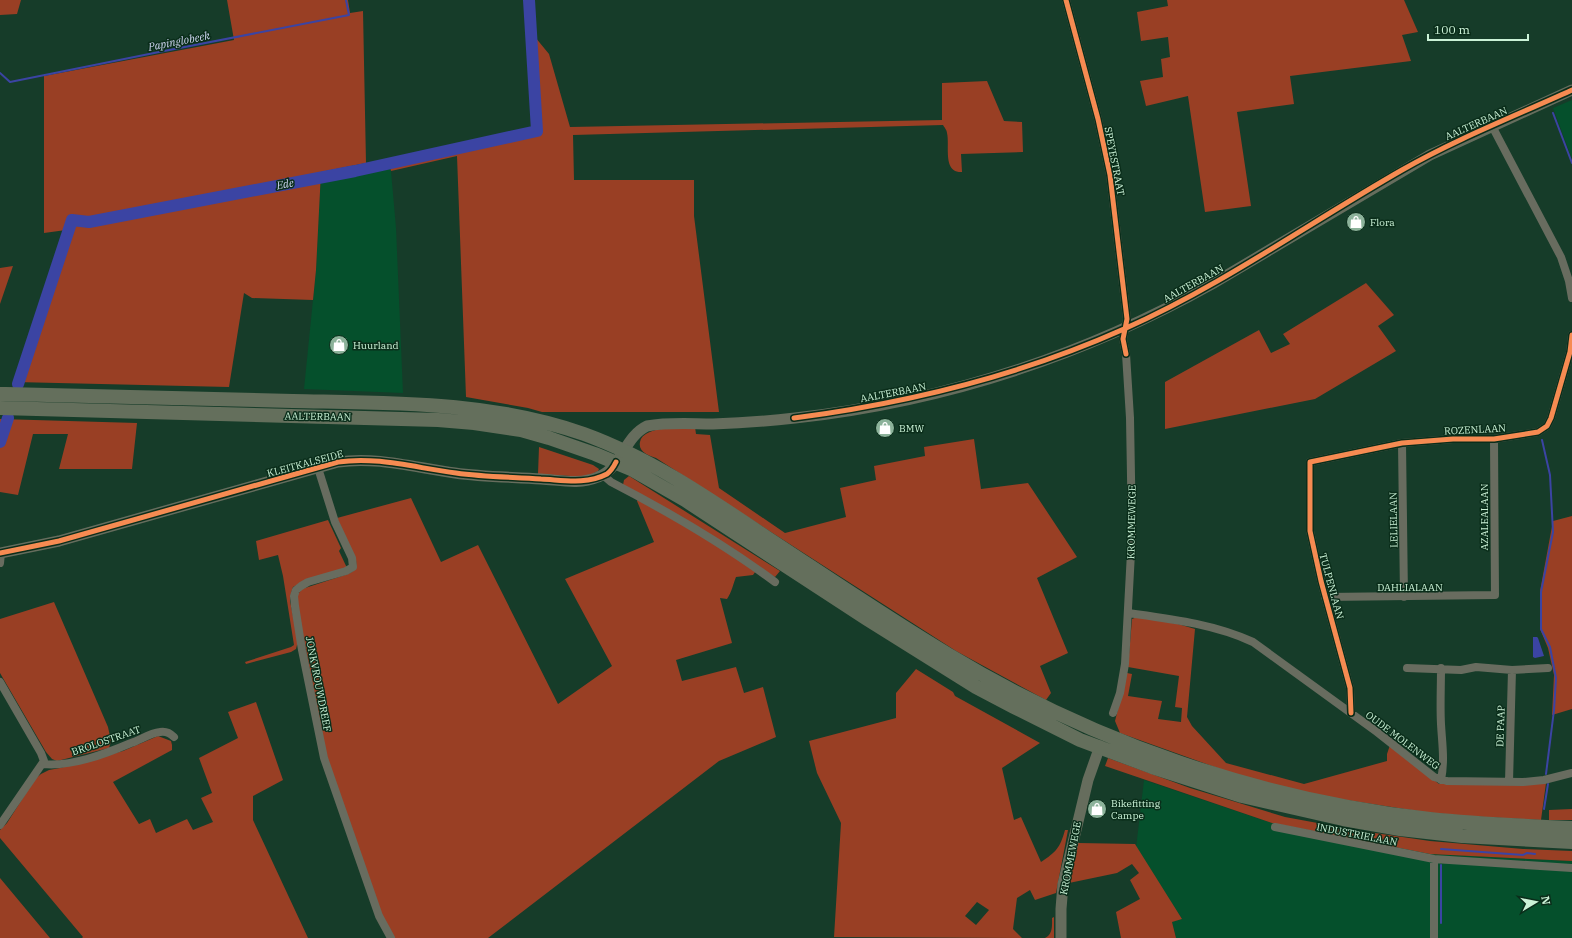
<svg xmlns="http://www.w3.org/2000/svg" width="1572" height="938" font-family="'IBM Plex Serif',serif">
  <rect width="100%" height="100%" fill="#163c29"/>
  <!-- built -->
  <path fill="#05502c" d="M1572 100V159L1553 108Z
    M388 159 391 171 396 228 403 393 304 389 316 270 321 172Z
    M1144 780 1272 823 1430 854 1572 861V938H1172L1176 937 1172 922 1182 919 1136 848Z"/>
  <!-- green -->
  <path fill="#993f24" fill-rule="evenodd" d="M0 0H21L17 14 0 15Z
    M227 0H348L350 13 363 11 366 163 321 172 316 270 313 300 252 298 244 293 229 387 15 382 66 230 44 233V76L234 40Z
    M1167 0H1404L1418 32 1402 35 1411 61 1290 76 1294 104 1237 112 1251 206 1205 212 1188 96 1146 106 1140 81 1163 77 1161 59 1170 57 1168 37 1141 41 1137 12 1168 6Z
    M533 37H535L549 54 570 127 942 120V83L987 81 1004 121 1022 122 1023 152 961 154 962 172C942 173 950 145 947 133 947 130 944 127 943 125L573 135 574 180H694V216L719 412H542L528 408 466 397 457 156 391 171 388 159 535 128 529 71H536Z
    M13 266 0 304V268Z
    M1366 283 1394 315 1378 326 1396 351 1315 399 1165 429V382L1259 330 1271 353 1290 344 1283 334Z
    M0 419 137 423 132 469H59L68 434H33L18 495 0 492Z
    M695 427 696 434 710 435 719 488 785 533 846 517 840 488 876 480 874 466 925 456 924 447 974 439 981 489 1028 483 1077 557 1037 578 1068 653 1040 666 1051 693 1046 700 956 651 656 458C648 455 638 452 640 442 643 425 683 428 695 427Z
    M539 447 593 465 599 469 598 471 586 477 538 474Z
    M629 476 780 571 775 577 758 568 753 575 736 577C733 584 732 592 727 599L720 598 732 643 676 660 682 681 736 667 744 693 763 687 776 737 719 761 488 938H393L381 916 330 773 297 604 298 594 302 589 348 574C355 571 357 568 356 560L337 518 411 498 441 562 478 545 558 704 612 666 565 579 654 542 637 501 640 495 623 485 624 480Z
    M1572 516V709L1552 715 1554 675 1548 648 1540 629V591L1553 521Z
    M328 520 341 548 339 551 347 568 301 583 293 587 291 593 290 601 298 641 296 649 291 652 246 664 245 662 291 647 294 645 283 576 278 555 259 560 256 541Z
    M54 602 108 727 111 741 109 748 57 761 52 759 46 752 0 673V619Z
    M1137 617 1178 624 1195 629 1187 717 1192 726 1226 763 1304 784 1387 761V754L1390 745 1439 784 1546 783 1541 820 1466 816 1424 812 1314 795 1237 775 1120 733 1115 721 1127 673 1132 674 1128 696 1162 701 1158 719 1181 722 1182 708 1175 707 1179 676 1128 667 1132 619Z
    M916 669 953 692 955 696 1040 743 1002 768 1014 820 1021 817 1041 862C1056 852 1060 848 1065 830H1068L1056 893 1035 900 1030 890 1017 898 1013 929 1022 938 834 937 841 823 817 773 809 741 896 718V693ZM977 902 989 910 976 925 965 916Z
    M256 702 283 780 253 796V820L308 938H82L83 937 0 838V830L7 823 35 779 41 774 49 770 60 768 123 751 158 736 171 741 172 745V750L113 782 139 824 150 819 156 833 187 819 193 830 213 822 201 798 212 793 199 758 238 738 228 712Z
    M1108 758 1190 788 1285 817 1361 831 1430 841 1523 849 1572 851V861L1430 854 1272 823 1105 766Z
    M1572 809V820H1549V810Z
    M1078 843 1135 844 1182 919 1172 922 1176 938H1121L1116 912 1140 899 1130 880 1139 873 1132 864 1117 873 1069 883Z
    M0 878 50 938H0Z
    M1054 917V938H1045C1053 934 1052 926 1052 918Z"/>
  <!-- water -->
  <path fill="#3b44a3" d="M1533 637H1537L1538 638 1544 656 1535 658 1533 657Z"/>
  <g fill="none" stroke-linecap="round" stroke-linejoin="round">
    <!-- stream -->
    <path stroke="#3b44a3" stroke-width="2" d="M0 73 10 82 159 52 349 15 346 0
      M1553 113 1572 163
      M1542 440 1550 475 1553 532 1541 592V629L1550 647 1556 678 1554 710 1546 774
      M1544 809 1548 784
      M1441 849 1523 855 1527 853 1535 854
      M1441 865V923"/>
    <!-- river -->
    <path stroke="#3b44a3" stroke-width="12" d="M18 384 72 220 89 222 355 171 537 131 529 0
      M0 442 8 418"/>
    <!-- street -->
    <path stroke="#686c5f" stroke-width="8" d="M1066 0 1098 119 1110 175 1127 319 1123 339 1126 354 1130 418 1132 534 1125 664 1120 693 1113 713
      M1492 126 1561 257 1569 281 1572 298
      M1402 443 1404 597
      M318 468 335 522 352 558 353 567 346 571 308 582 301 586 296 590 294 596 295 606 302 650 324 758 379 916 391 938
      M603 475 611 482C667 511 724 544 775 582
      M0 563 1 553
      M1325 597 1495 595 1494 439
      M1128 613C1171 619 1214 624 1253 642L1377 732 1434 777 1447 781 1523 782 1544 780 1572 773
      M1407 668 1461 670 1476 667 1512 670 1548 668
      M1441 668C1441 687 1440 706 1441 724 1442 743 1445 760 1441 780
      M0 682 41 753 44 761 0 825
      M1351 713 1350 688 1321 581 1310 531V462L1402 443 1453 439H1494L1538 432 1547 426 1551 418 1570 352 1572 335
      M43 764C71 767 105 754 131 743 140 740 150 733 160 732 165 731 170 733 174 737
      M1509 782 1512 670
      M1275 827 1434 859 1572 868
      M1434 938V859"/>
    <!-- secondary -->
    <path stroke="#666d5d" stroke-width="11" d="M0 553 59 541 338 462C377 456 416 468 455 473 483 477 512 477 541 479 560 480 579 485 598 477 622 468 624 437 647 426 669 422 691 424 713 424 740 423 768 421 795 418 941 402 1083 356 1212 284L1430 155 1572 90
      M1061 938V909L1063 884 1088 780 1100 746"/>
    <!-- highway -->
    <path stroke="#646f5c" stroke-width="14" d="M0 394C98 396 196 399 293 401 391 403 491 401 584 434 650 458 708 498 766 537 827 577 887 618 949 655 1095 743 1260 800 1430 819 1477 824 1524 826 1572 828
      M0 408 438 420 474 423 521 430 549 438 595 454 631 469 685 500 867 619 976 687 1014 707 1080 740 1152 767 1242 796 1343 819 1400 829 1462 836 1572 842"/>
    <defs>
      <path id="cycleway" d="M1066 0 1098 119 1110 175 1127 319 1123 339 1126 354
        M794 418C908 403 1019 376 1124 329 1221 286 1309 223 1402 170 1456 139 1515 116 1572 90
        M0 553 59 541 338 462C377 456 416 468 456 473 484 477 512 477 541 479 563 480 586 485 607 474 611 471 614 466 616 462
        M1351 713 1350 688 1321 581 1310 531V462L1402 443 1453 439H1494L1538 432 1547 426 1551 418 1570 352 1572 335"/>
    </defs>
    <!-- cycleway casing -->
    <use href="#cycleway" stroke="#0a2d1a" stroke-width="8"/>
    <!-- cycleway -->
    <use href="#cycleway" stroke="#f68b52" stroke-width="5"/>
  </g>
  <!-- icons -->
  <defs>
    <symbol id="shop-disc" viewBox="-11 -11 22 22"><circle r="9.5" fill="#8cb29a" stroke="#0a2d1a"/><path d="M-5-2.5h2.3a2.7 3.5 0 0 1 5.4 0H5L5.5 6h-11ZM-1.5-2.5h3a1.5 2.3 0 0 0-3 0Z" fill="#fff"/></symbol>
  </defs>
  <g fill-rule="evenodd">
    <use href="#shop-disc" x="1345" y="211" width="22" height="22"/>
    <use href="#shop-disc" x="328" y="334" width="22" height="22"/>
    <use href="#shop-disc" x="874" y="417" width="22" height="22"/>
    <use href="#shop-disc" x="1086" y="798" width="22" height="22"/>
  </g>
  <g text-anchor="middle" stroke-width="3" stroke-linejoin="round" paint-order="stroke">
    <!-- street labels -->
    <g font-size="10" fill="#cbf2d7" stroke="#0a2d1a">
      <text transform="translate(1476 123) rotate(-24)" y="4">AALTERBAAN</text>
      <text transform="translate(1115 161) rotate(79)" y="4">SPEYESTRAAT</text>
      <text transform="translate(1193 283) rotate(-29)" y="4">AALTERBAAN</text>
      <text transform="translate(893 392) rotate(-11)" y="4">AALTERBAAN</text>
      <text transform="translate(318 416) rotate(1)" y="4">AALTERBAAN</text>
      <text transform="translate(1475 429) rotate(-3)" y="4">ROZENLAAN</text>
      <text transform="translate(305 463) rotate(-15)" y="4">KLEITKALSEIDE</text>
      <text transform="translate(1484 517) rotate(-90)" y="4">AZALEALAAN</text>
      <text transform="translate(1393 520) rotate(-91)" y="4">LELIELAAN</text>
      <text transform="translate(1131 522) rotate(-89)" y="4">KROMMEWEGE</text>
      <text transform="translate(1332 586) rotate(75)" y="4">TULPENLAAN</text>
      <text x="1410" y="591">DAHLIALAAN</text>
      <text transform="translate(319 684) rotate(79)" y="4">JONKVROUWDREEF</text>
      <text transform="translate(1500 726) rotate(-88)" y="4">DE PAAP</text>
      <text transform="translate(106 740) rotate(-19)" y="4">BROLOSTRAAT</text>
      <text transform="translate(1403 740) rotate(37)" y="4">OUDE MOLENWEG</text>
      <text transform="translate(1357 834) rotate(11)" y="4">INDUSTRIELAAN</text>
      <text transform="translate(1070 858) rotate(-79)" y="4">KROMMEWEGE</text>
    </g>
    <!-- poi labels -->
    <g font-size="10" fill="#cbf2d7" stroke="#0a2d1a" text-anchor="start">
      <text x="1370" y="226">Flora</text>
      <text x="353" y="349">Huurland</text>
      <text x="899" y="432">BMW</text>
      <text x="1111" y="807">Bikefitting<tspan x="1111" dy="12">Campe</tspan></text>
    </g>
    <!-- water labels -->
    <g font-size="11" font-style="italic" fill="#d0d7f3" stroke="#0a2d1a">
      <text transform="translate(179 41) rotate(-11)" y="4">Papinglobeek</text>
      <text transform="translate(285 184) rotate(-11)" y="4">Ede</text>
    </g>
  </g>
  <!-- north arrow -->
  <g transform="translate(1536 902) rotate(80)" stroke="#0a2d1a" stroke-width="3" paint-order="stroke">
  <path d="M0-3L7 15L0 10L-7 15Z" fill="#cbf2d7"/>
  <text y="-6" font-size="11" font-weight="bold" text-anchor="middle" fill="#cbf2d7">N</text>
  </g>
  <!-- scale -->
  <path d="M1428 34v6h100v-6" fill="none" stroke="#cbf2d7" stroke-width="2"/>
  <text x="1434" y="34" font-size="12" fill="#cbf2d7" stroke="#0a2d1a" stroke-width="3" paint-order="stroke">100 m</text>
</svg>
